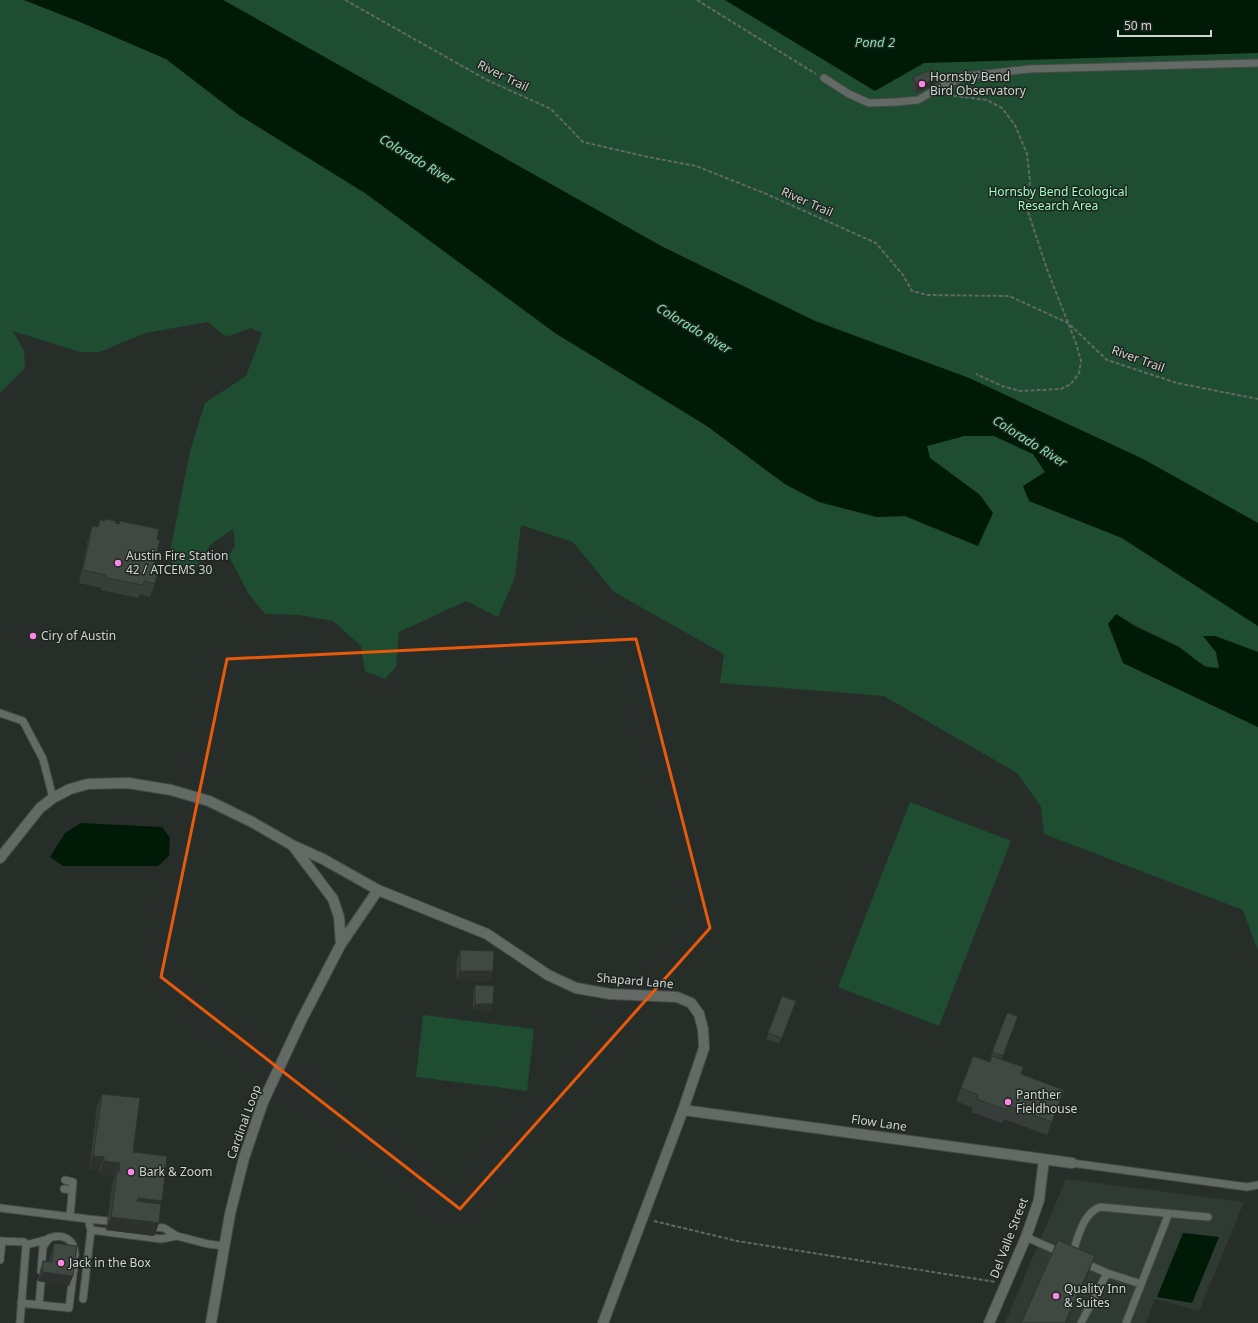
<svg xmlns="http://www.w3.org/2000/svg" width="1258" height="1323" font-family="'Noto Sans',sans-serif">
  <rect width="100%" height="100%" fill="#272e29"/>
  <!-- built -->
  <path fill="#2e3a32" d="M1066 1179 1244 1202 1199 1311 1155 1299 1146 1323H1005Z"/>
  <!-- green -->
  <path fill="#1e4d31" d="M0 0H24L80 22 166 59 239 115 365 193 555 333 707 426 785 484 819 502 877 517 905 516 978 546 980 495 930 458 927 446 964 436H994L1033 454 1046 472 1029 501 1122 538 1258 626V652L1215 636H1203L1216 652 1219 669C1198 666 1195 657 1179 647 1158 635 1136 627 1116 614L1123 663 1258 727V951L1243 910 1044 834 1041 807 1017 773 884 696 720 683 724 654 614 592 573 542 521 525 515 577 498 617 466 601 399 632 396 667 385 679 365 671 361 646 333 621 299 615 265 614 248 593 229 556 235 546 233 529 210 545 193 573 181 575 169 558 190 451 205 403 246 376 262 333 251 328 226 337 208 322 145 333 100 352H80L13 331 24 351 25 368 0 393Z
    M223 0H1258V523L1143 459 969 378 815 321 663 247Z
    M910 802 1011 841 939 1026 838 987Z
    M423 1015 534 1029 527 1091 416 1077Z"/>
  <!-- water -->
  <path fill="#001a08" d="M24 0H223L663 247 815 321 969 378 1143 459 1258 523V626L1122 538 1029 501 1023 486 1045 472 1033 454 994 436H964L927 446 930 458 980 495 993 513 978 546 905 516 877 517 819 502 785 484 707 426 555 333 365 193 239 115 166 59 80 22Z
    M725 0H1258V53L924 63 875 91Z
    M1116 614 1136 627 1179 647 1205 667 1219 668 1216 652 1203 636H1215L1258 652V727L1123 663 1108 624Z
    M81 823 162 827 170 838 169 856 158 866H63L50 857 65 833Z
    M1183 1233 1219 1237 1192 1303 1157 1297Z"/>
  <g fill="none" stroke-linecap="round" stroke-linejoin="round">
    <defs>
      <path id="lane" d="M824 78 849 94 869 103 896 102 918 100 940 87 967 76 1029 69 1258 63
        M0 713 23 721 43 759 53 798
        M1072 1163 1247 1187 1258 1185
        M65 1180 73 1182 70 1216
        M64 1189 72 1190
        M0 1208 88 1219 91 1230 83 1299
        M88 1219 107 1221
        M155 1227 164 1228 177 1236
        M91 1230 161 1239 177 1236 208 1244 224 1246
        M1026 1237 1062 1253
        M0 1241 24 1242 26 1245 20 1323
        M26 1245 49 1239
        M1072 1255C1078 1238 1082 1214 1100 1207L1208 1217
        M0 1260 2 1241
        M41 1271 43 1247 49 1238C63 1233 75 1239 75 1255
        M1107 1273 1141 1284
        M21 1303 69 1308 74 1267
        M39 1305 41 1282
        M1081 1323 1107 1273 1084 1263
        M1126 1323 1169 1213"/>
      <path id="street" d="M293 846 333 899 339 917 341 944
        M0 858 40 808 53 798 70 789 88 784 128 783 171 790 209 801 252 822 292 845 323 859 378 890 487 934 548 975 576 988 610 994 677 997 691 1003 699 1014 703 1029 704 1048 683 1110 603 1323
        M683 1110 1072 1163
        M211 1323 230 1214 244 1158 263 1102 302 1019 341 944 378 890
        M989 1323 1026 1237 1039 1200 1044 1159"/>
    </defs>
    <!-- lane casing -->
    <use href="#lane" stroke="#464b47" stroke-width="9"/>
    <!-- street casing -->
    <use href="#street" stroke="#464b47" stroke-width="12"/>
    <!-- path -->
    <path stroke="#626864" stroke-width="2" stroke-dasharray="4 2" stroke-linecap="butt" d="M345 0 487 80 551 109 583 142 648 157 696 166 764 193 876 243 903 275 912 291 928 295 1009 296 1068 323 1107 360 1177 383 1258 399
      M697 0 816 74
      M947 95 987 100 1002 108 1015 125 1027 154 1030 181 1028 212 1048 272 1076 343 1081 361 1079 373 1071 384 1061 389 1020 391 1002 386 976 374
      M654 1221 737 1241 996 1282"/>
    <!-- lane -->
    <use href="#lane" stroke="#636a65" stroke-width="7"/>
    <!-- street -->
    <use href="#street" stroke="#636a65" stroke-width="10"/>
  </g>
  <!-- wall -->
  <path fill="#373e39" d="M913 77 936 79 934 85 915 93 911 83Z
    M105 519 115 523 119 524 120 521 151 574 155 584 150 597 140 594 138 598 101 590 102 588 79 583 88 539 92 526 97 527 100 520 104 521Z
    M460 950 493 971 490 981 456 980 457 960Z
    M475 985 493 1004 491 1011 473 1010V992Z
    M782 996 796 1001 779 1044 766 1039Z
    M1007 1013 1018 1016 1002 1059 1021 1074 1064 1090 1047 1135 1004 1119 1002 1123 971 1112 973 1108 956 1101 973 1056 990 1062 991 1059 990 1058Z
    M102 1094 133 1152 162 1201 160 1204 159 1223 154 1236 106 1230 112 1186 115 1176 99 1174V1170L89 1169 97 1106Z
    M54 1243 69 1286 38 1281 40 1270 43 1261H49L51 1253Z"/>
  <!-- shaded-wall -->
  <path fill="#2d322e" d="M936 79 934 85 915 93 917 87Z
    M460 971H493L490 981 456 980Z
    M475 1004H493L491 1011 473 1010Z
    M93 1156 104 1157 99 1170 89 1169Z
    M104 1161 120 1163 115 1176 99 1174Z
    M138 1198 162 1201 157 1214 133 1211Z
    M111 1217 159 1223 154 1236 106 1230Z
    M1095 1256 1090 1269 1066 1323H1065Z
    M42 1272 73 1276 69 1286 38 1281Z"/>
  <!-- building -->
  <path fill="#404842" stroke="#2d322e" d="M932 69 936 79 917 87 913 77Z
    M105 519 116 521 115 523 119 524 120 521 159 529 157 540H160L151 574 157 575 155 584 144 581 143 585 106 578V575L83 570 92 526 98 527 100 520 104 521Z
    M460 950 494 951 493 971H460Z
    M475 985 494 986 493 1004H475Z
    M782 996 796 1001 782 1038 768 1033Z
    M1007 1013 1018 1016 1003 1056 992 1052Z
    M973 1056 990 1062 992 1056 1023 1067 1021 1074 1064 1090 1052 1122 1008 1106 1007 1110 976 1099 978 1095 961 1088Z
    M102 1094 140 1098 133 1152 167 1156 162 1201 138 1198 137 1201 161 1204 159 1223 111 1217 117 1173H119L120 1163 104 1161V1157L93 1156Z
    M1058 1240 1095 1256 1065 1323H1021Z
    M54 1243 77 1246 73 1276 42 1272 43 1261 52 1262Z"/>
  <!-- marked area -->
  <path fill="none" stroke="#e8590c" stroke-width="3" stroke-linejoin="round" d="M636 639 710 928 460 1209 161 977 227 659Z"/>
  <!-- markers -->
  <g fill="#fb86e5" stroke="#1e2420" stroke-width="1.5">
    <circle cx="922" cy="84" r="4"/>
    <circle cx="118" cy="563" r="4"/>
    <circle cx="33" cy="636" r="4"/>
    <circle cx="1008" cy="1102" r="4"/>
    <circle cx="131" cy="1172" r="4"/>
    <circle cx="61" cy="1263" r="4"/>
    <circle cx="1056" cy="1296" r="4"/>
  </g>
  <g text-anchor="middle" stroke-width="3" stroke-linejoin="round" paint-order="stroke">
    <!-- street labels -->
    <g font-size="12" fill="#d0d4d1" stroke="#1e2420">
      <text transform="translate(503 76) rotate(26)" y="4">River Trail</text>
      <text transform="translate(807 202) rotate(24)" y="4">River Trail</text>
      <text transform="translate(1138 359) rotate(20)" y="4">River Trail</text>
      <text transform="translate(635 981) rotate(5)" y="4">Shapard Lane</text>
      <text transform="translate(244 1122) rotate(-70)" y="4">Cardinal Loop</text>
      <text transform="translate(879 1123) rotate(8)" y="4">Flow Lane</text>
      <text transform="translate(1009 1238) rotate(-69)" y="4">Del Valle Street</text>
    </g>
    <!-- poi labels -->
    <g font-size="12" fill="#d0d4d1" stroke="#1e2420" text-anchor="start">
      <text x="930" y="81">Hornsby Bend<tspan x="930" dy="14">Bird Observatory</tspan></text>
      <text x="126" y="560">Austin Fire Station<tspan x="126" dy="14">42 / ATCEMS 30</tspan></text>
      <text x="41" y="640">Ciry of Austin</text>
      <text x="1016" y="1099">Panther<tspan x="1016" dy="14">Fieldhouse</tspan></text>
      <text x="139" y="1176">Bark &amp; Zoom</text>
      <text x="69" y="1267">Jack in the Box</text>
      <text x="1064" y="1293">Quality Inn<tspan x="1064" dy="14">&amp; Suites</tspan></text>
    </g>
    <!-- park labels -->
    <g font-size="12" fill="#a0fcc0" stroke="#1e2420">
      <text x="1058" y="196">Hornsby Bend Ecological<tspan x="1058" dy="14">Research Area</tspan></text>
    </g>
    <!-- water labels -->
    <g font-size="13" font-style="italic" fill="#85e0a6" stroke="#1e2420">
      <text x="875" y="47">Pond 2</text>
      <text transform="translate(417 159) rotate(31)" y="5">Colorado River</text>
      <text transform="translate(694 328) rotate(31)" y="5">Colorado River</text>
      <text transform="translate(1030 441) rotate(32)" y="5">Colorado River</text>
    </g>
  </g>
  <!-- scale -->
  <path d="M1118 30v6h93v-6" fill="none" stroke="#d0d4d1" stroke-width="2"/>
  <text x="1124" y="30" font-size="12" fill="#d0d4d1" stroke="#1e2420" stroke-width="3" paint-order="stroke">50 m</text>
</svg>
